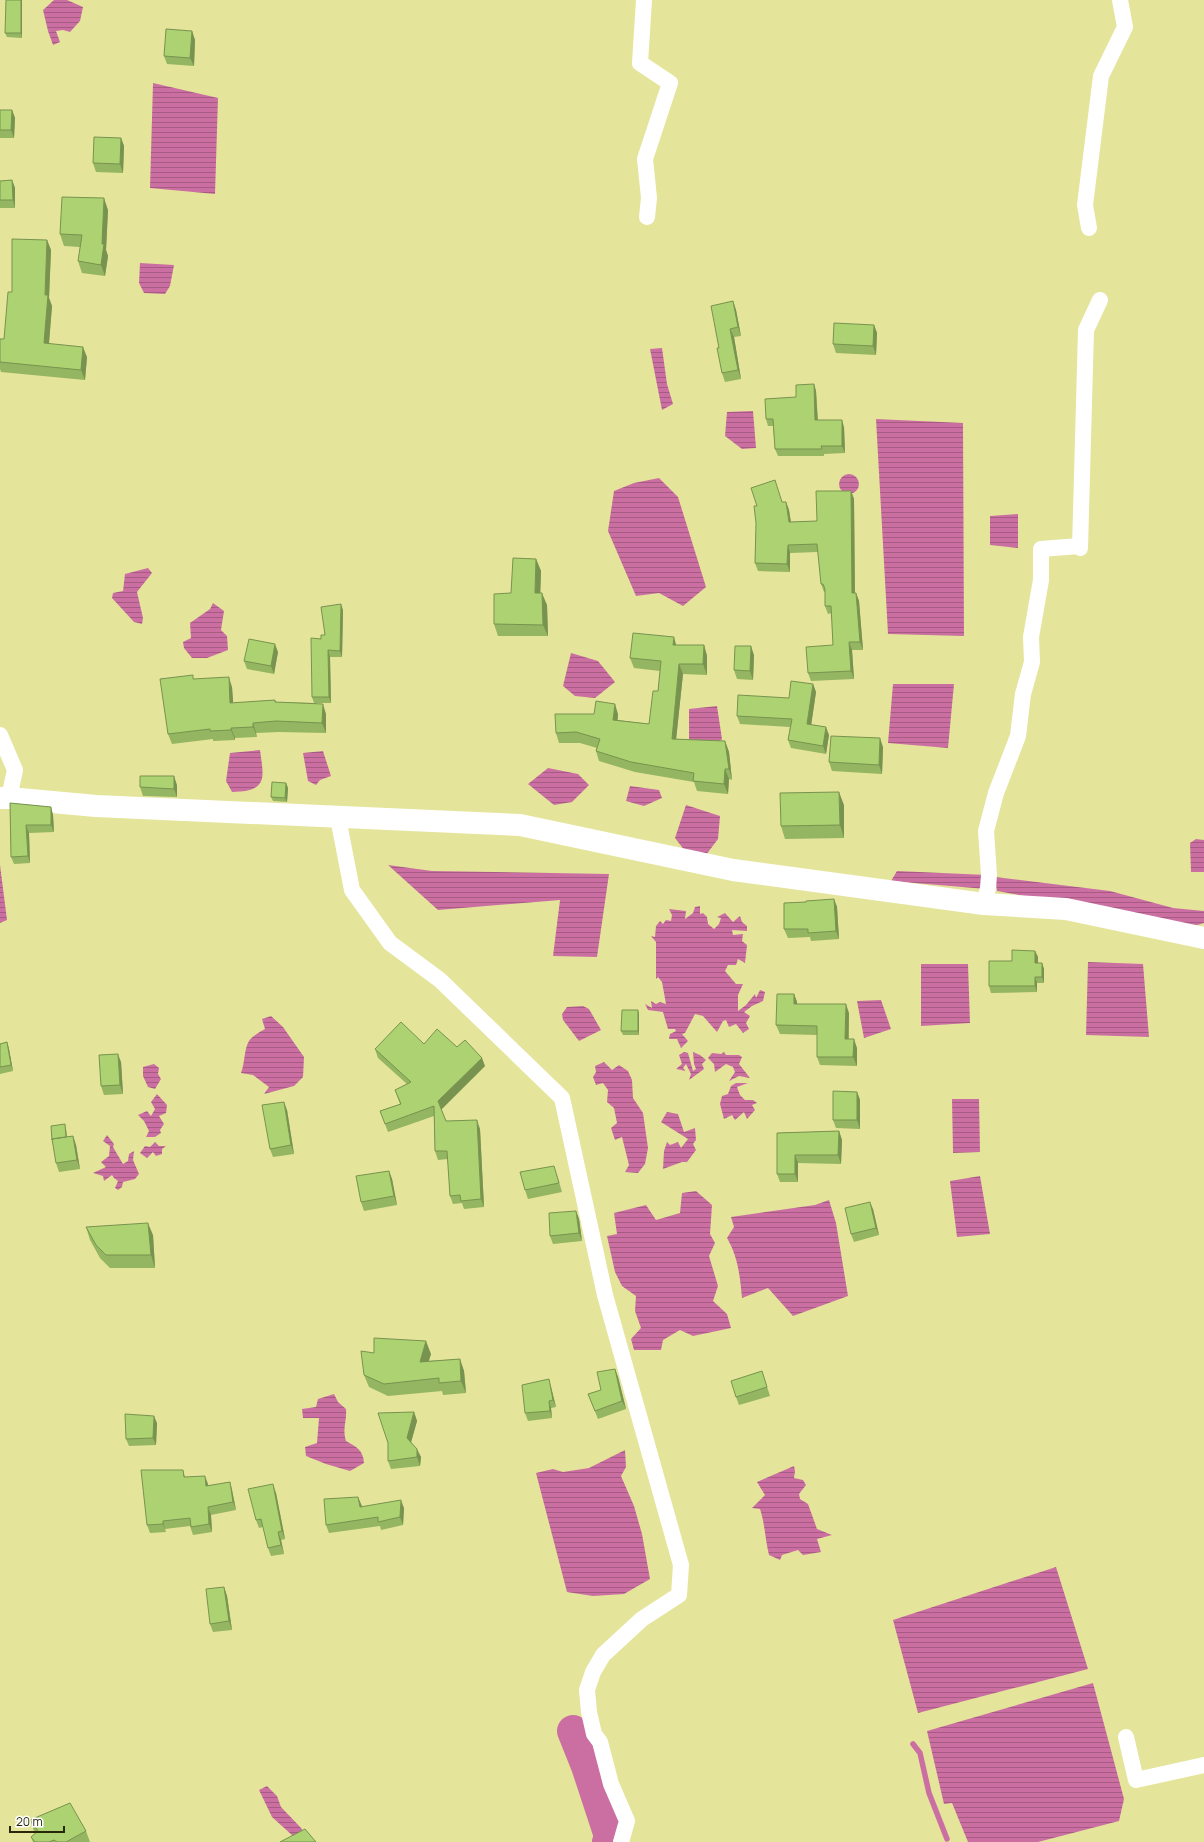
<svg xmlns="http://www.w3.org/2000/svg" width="1204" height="1842" font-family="Manrope,sans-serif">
  <defs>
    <pattern id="water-rules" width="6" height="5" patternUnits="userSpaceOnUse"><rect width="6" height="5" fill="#cb6fa2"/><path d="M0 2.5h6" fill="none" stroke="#a55b82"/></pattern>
  </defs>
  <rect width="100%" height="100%" fill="#e5e49b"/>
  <!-- water -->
  <path fill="url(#water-rules)" d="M54 0H67L83 7 80 21 70 32 63 30 56 31 60 42 53 45 48 31 43 10Z
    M153 83 218 98 215 194 150 188Z
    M140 263 174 265 170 286 165 294 144 293 139 283Z
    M662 348 667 384 673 404 662 410 650 349Z
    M753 411 756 448 742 449 725 436 727 412Z
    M876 419 963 423 964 636 888 634Z
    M839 484a10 10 0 1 1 20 0a10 10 0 1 1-20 0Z
    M659 478 678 497 706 587 683 606 659 593 636 596 608 531 614 491 634 483Z
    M1018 514V548L990 545V516Z
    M148 568 152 573 137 592 143 618 142 624 134 622 112 598 113 593 123 591 125 574Z
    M213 603 224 611 221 630 227 636 228 650 207 658H192L184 648 183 642 191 638 190 623 210 609Z
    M571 653 598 661 615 682 595 698 575 696 563 686Z
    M893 684H954L948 748 888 743Z
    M717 706 722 739 717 744 689 741V709Z
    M260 750C264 779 268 791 232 792L226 781 230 753Z
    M323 751 331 776 320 780 316 785 308 781 303 753Z
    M548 768 578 774 589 785 572 802 554 805 528 784Z
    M630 786 659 790 662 798 644 806 626 801Z
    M686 805 720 816 718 839 706 855 685 851 675 838Z
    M1196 839 1204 840V872H1191L1190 843Z
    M0 865 7 920 0 923Z
    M388 865 432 871 609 874 597 957 553 956 560 900 438 910Z
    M897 871 987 875 986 889 891 881Z
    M995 877 1110 891 1173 908 1204 911V923L1194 926 997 891Z
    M700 906V914L703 913 707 917 708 924 714 929 719 924 721 918 717 917 725 913 733 922 740 916 742 922 747 926V931L732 930 733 935 743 934 742 941 747 945 745 963 738 959 736 965H728L725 971 736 984H743L738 995V1011L746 1005 755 994 756 998 760 990 765 992 763 1001 752 1006 744 1012 750 1016 746 1023 749 1029 743 1033 736 1024 729 1027 726 1020 723 1021 717 1032 703 1016 695 1014 685 1033 682 1034 688 1041 681 1048 677 1039H669L670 1034 676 1031 675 1029H668L663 1012 648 1010 645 1004 652 1008 651 1001 656 1004 660 1002 666 1004 662 982 658 977 656 979V942L651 936 655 937 656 926 660 921 663 924 666 920 671 921 672 915 669 909 686 911 685 919 693 913 695 907Z
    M1088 962 1143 964 1149 1037 1086 1035Z
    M921 964H968L970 1023 921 1026Z
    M881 1000 891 1029 864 1038 857 1001Z
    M583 1006 589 1009 601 1030 579 1041 563 1020 562 1014 567 1007Z
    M271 1016 283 1027 304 1057 303 1077 294 1086 264 1094 269 1087 253 1075 241 1073C245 1063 244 1049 249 1041 252 1036 260 1032 265 1029L262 1019Z
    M684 1052 688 1053 693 1071 696 1069 694 1064 693 1052 700 1055 706 1060 702 1064 704 1069 689 1080 691 1074 686 1064 683 1068 686 1071 676 1069 682 1064 679 1055Z
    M724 1052 726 1055H739L742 1057 739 1064 750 1078 739 1076 729 1081 735 1072 733 1067 726 1064 715 1072 714 1064 708 1058 712 1053 721 1054Z
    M604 1062 612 1070 619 1065 628 1071 632 1080 633 1098 643 1113 648 1148 645 1164 638 1173 625 1172 629 1165 622 1137 615 1140 611 1128 617 1123 614 1108 607 1102 608 1090 603 1083 596 1085 593 1077 596 1072 595 1066Z
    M154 1064 159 1068 158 1074 161 1079 155 1089 148 1087 143 1076V1067Z
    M736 1083H748L737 1087 740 1095 745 1100H753L757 1103 752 1105 755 1110 747 1119 744 1112 735 1120 732 1115 724 1119 720 1104 722 1096 728 1094 731 1086Z
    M157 1094 167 1105 166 1113 159 1116 164 1124 160 1130 161 1133 155 1137H146L149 1131 144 1121 138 1115 147 1111 151 1116 155 1109 151 1102Z
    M952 1099H979L980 1152 953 1153Z
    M667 1112 678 1114 684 1132 695 1128 696 1140 693 1144 696 1150 687 1162H682L663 1169 664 1151 667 1142 670 1145 678 1142 681 1148 688 1139 661 1122Z
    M107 1135 114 1144 113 1147 123 1164 128 1161 129 1154 134 1151 133 1160 139 1174 135 1179 123 1182 122 1187 118 1190 115 1188 118 1181 114 1178 112 1175 104 1181 103 1176 93 1173 106 1167 101 1162 109 1156 110 1146 103 1141Z
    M155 1142 159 1146H166L162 1149V1154L156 1156 153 1152 147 1158 140 1153 145 1146 150 1147Z
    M980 1176 990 1234 957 1237 950 1181Z
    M696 1191 712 1205 710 1234 715 1243 709 1256 718 1286 713 1301 727 1314 731 1328 693 1336 680 1330 663 1340 661 1350H634L631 1339 641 1328 635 1311 636 1296 622 1286 615 1272 607 1236 617 1234 614 1213 646 1205 656 1220 680 1213 682 1193Z
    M829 1200 836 1223 848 1296 793 1316 768 1288 742 1298C740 1276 738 1257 727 1238L734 1227 731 1217 815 1205Z
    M334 1394 338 1402 346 1409C347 1422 342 1428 346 1441 357 1447 363 1450 364 1463L350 1471 326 1464 306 1456 305 1447 317 1443 319 1418H303L302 1409 316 1407 318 1399Z
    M625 1450 626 1467 621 1476 634 1506 642 1534 650 1579 624 1594 593 1596 567 1592 536 1473 553 1469 563 1472 589 1468Z
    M794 1466 795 1471 794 1478 803 1480 806 1485 799 1494 800 1499 808 1504 817 1529 832 1535 817 1539 821 1552 803 1555 798 1550 782 1555 780 1560 769 1555C765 1539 765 1524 760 1509L752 1508 765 1495 757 1482Z
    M1056 1567 1088 1669 918 1713 893 1620Z
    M1093 1683 1124 1799 1119 1821 1038 1842H968L952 1803 944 1804 927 1731Z
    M267 1786 277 1796 281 1807 302 1829V1838L293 1836 272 1817 259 1790Z"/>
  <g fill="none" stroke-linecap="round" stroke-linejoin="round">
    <!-- stream -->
    <path stroke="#cb6fa2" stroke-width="5.5" d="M913 1744 920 1753 929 1793 947 1839"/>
    <!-- river -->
    <path stroke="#cb6fa2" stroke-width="32" d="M573 1731 587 1766 610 1836 608 1842"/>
    <!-- street -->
    <path stroke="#fff" stroke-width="16" d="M644 0 640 63 670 83 645 159 649 198 647 217
      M1089 228 1085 205 1101 76 1125 27 1120 0
      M0 735 15 770 9 798
      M338 818 352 890 390 943 440 980 562 1098 605 1295 681 1565 679 1595 642 1619 603 1655 593 1672 587 1690 589 1712 594 1734 600 1742 611 1784 627 1821 621 1842
      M984 904 988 888 989 875 986 831 996 793 1018 736 1023 694 1032 662 1031 637 1041 580V549L1079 546 1080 548 1086 330 1100 300
      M1126 1737 1136 1780 1204 1765"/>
    <!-- secondary -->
    <path stroke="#fff" stroke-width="22" d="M0 798H9L96 806 520 825 733 870 984 904 1066 909 1204 938"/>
  </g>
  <!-- wall -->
  <path fill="#94b561" d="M22 0V38L7 37 5 33Z
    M192 31 195 40 194 66 167 64 164 56Z
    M0 110H12L15 118 14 138H0Z
    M121 138 124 146 123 173 96 172 93 163Z
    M12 180 15 188V208H0V181Z
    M108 210 106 250 108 256 105 276 82 273 78 261 80 247 64 246 60 234Z
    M47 240 51 250 49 298 52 306 49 344 87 357 85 380 1 372 0 369V339H4L12 292Z
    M733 301 736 310 741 336 734 337 741 379 725 382 722 373 719 348Z
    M874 325 877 333 876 355 836 353 833 344Z
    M814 384 816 391 818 420 844 427 845 453 824 454V456H778L775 449 773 426H768L766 419 796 397Z
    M851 491 854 499 855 593H856L859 601 863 650H852L854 679 811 681 808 673 833 645 832 613 828 614 825 606V592H824L821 584 818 552 790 553V572L758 571 755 563 757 506 786 502 789 510 791 522 817 521Z
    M536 559 541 571 540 593 547 605 548 636H498L494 624 511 593Z
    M343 610 342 657H330L331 703H315L326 714V733L279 732 256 733 257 737 235 738V740L213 741V739L172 744 168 734 194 679 232 687 233 703 275 700 276 702 314 703 312 697 321 639 325 635Z
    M676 645H704L707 656V675L683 674 676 739 725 741 729 752 732 780 729 779 728 794 697 791 694 782 635 772 599 761 596 751 597 748 580 743H559L556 733 618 714V720L649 724 658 691 660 671 634 668 630 658Z
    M278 652 274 674 247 669 244 661Z
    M754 655 753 680 737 679 734 670Z
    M813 684 816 692 811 725 829 735 826 754 791 748 788 740 790 727 740 724 737 716 789 698Z
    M883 747 882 774 832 771 829 762Z
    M286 783 288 788 287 802 273 801 271 797Z
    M177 785V797L143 796 140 787Z
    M10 803 51 807 53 815 54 832 29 833 30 863 14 864 11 857Z
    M844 805V838L785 839 781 826Z
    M834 899 837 907 839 939 811 941 810 937 788 938 784 929 806 902Z
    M1035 951 1038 957V963H1042L1044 969V983H1037V992L991 993 989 986 1012 961Z
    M794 994 797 1002V1004L849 1013V1039L857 1048V1066L820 1065 817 1057V1035L780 1034 776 1025Z
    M638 1010 639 1014V1035H623L621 1031Z
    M7 1042 9 1049 13 1071 0 1074V1044Z
    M424 1044 457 1047 485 1066 441 1109 446 1121 480 1129 484 1207 464 1209 462 1203 453 1204 450 1196 448 1159 438 1160 435 1151 434 1116 388 1132 380 1111 400 1104 395 1090 407 1084 378 1058 375 1049Z
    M121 1062 123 1094 104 1095 101 1086Z
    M857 1092 860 1100V1129L836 1128 833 1120Z
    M287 1110 294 1154 273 1157 270 1149Z
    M66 1129 67 1137 73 1136 76 1145 80 1169 59 1172 56 1163Z
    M839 1131 842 1140 841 1164 798 1163V1182H780L777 1174V1133Z
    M389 1171 392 1179 397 1205 364 1211 361 1202Z
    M557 1175 562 1192 528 1199 525 1190Z
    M873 1209 879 1235 854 1242 851 1234Z
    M576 1211 579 1219 582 1241 553 1244 550 1236Z
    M86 1227 153 1235 155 1268H110L100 1258 90 1240Z
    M374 1353 431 1354 428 1361 460 1359 464 1371 466 1393 443 1395 442 1391 388 1396 369 1387 364 1375Z
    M615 1369 618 1377 626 1409 598 1419 588 1394 601 1390Z
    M762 1371 770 1396 739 1405 736 1397Z
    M551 1387 556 1407 551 1408 552 1418 528 1421 525 1413Z
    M414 1412 417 1421 411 1442 421 1457 420 1466 391 1469 388 1461Z
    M157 1423 156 1445 129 1446 126 1439Z
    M183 1470 185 1477 208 1484V1486L230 1482 232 1490 236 1510 211 1515 212 1532 193 1535 190 1526 165 1529 166 1532 150 1533 147 1525Z
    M276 1493 285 1539 281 1540 284 1554 271 1556 268 1548 263 1527 259 1528 256 1520Z
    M362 1506V1507L404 1508 403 1525 381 1530 380 1526 329 1533 326 1525Z
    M224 1587 227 1596 232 1630 213 1632 210 1624Z
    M30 1820 86 1831 90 1842H33L31 1837 35 1834Z"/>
  <!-- shaded-wall -->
  <path fill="#78934f" d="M21 0H22V38L21 33Z
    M192 31 195 40 194 66 190 58Z
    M12 110 15 118 14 138 11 130Z
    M121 138 124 146 123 173 120 164Z
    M12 180 15 188V208L13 200Z
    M104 198 108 210 106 250 108 256 105 276 101 265Z
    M47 240 51 250 49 298 52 306 48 354 44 343Z
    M733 301 736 310 741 336 738 327Z
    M874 325 877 333 876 355 873 346Z
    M730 329 734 337 741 379 738 370Z
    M83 347 87 357 85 380 81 370Z
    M814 384 816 391 818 427 815 420Z
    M842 420 844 427 845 453 842 446Z
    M851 491 854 499 855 601 852 593Z
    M786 502 789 510 792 530 789 522Z
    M788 545 790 553V572L787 564Z
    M536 559 541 571 540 605 535 593Z
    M542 593 547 605 548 636 543 625Z
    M856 593 859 601 863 650 860 642Z
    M341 604 343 610 342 657 340 651Z
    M674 637 677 648 673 645Z
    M849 642 852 650 854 679 851 671Z
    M275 644 278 652 274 674 271 666Z
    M704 645 707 656V675L703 664Z
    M751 646 754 655 753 680 750 671Z
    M328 650 330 657 331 703 329 697Z
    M679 664 683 674 675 750 672 739Z
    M229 677 232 687 234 714 230 703Z
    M813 684 816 692 810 733 807 724Z
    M323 704 326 714V733L322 723Z
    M615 704 618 714 616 730 613 720Z
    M253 723 256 733 257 737 253 727Z
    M826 727 829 735 826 754 823 746Z
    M231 728 235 738V740L231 730Z
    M880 738 883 747 882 774 879 765Z
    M725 741 729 752 732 780 729 769Z
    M725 769 729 779 728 794 724 784Z
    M174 776 177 785V797L174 789Z
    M286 783 288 788 287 802 285 798Z
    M839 792 844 805V838L840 825Z
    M51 807 53 815 54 832 51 825Z
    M26 825 29 833 30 863 28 856Z
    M834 899 837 907 839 939 836 931Z
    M1035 951 1038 957V969L1035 963Z
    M1042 963 1044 969V983L1042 977Z
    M1035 977 1037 983V992L1035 986Z
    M794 994 797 1002V1013L794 1004Z
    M846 1004 849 1013 848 1048 845 1039Z
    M638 1010 639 1014V1035L638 1031Z
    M854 1039 857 1048V1066L853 1057Z
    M7 1042 9 1049 13 1071 11 1065Z
    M118 1054 121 1062 123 1094 120 1085Z
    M482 1058 485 1066 441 1110 438 1101Z
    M857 1092 860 1100V1129L857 1120Z
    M284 1102 287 1110 294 1154 291 1145Z
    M477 1120 480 1129 484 1207 481 1199Z
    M65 1124 66 1129 67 1143 66 1139Z
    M839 1131 842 1140 841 1164 838 1155Z
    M73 1136 76 1145 80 1169 77 1160Z
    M795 1155 798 1163V1182L795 1174Z
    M389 1171 392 1179 397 1205 394 1196Z
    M870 1202 873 1209 879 1235 876 1228Z
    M576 1211 579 1219 582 1241 579 1233Z
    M148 1223 153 1235 155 1268 151 1255Z
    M426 1341 431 1354 425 1374 420 1362Z
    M460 1359 464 1371 466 1393 461 1381Z
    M615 1369 618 1377 626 1409 622 1401Z
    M549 1379 556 1407 553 1400Z
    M549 1401 551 1408 552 1418 550 1411Z
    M414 1412 417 1421 410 1446 407 1438Z
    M154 1416 157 1423 156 1445 153 1438Z
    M417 1449 421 1457 420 1466 417 1457Z
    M205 1476 208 1484 209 1494 206 1486Z
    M230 1482 232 1490 236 1510 233 1502Z
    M273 1484 276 1493 285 1539 282 1531Z
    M358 1497 362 1506 363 1516 360 1507Z
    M401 1500 404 1508 403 1525 400 1517Z
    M208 1507 211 1515 212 1532 209 1524Z
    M163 1521 165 1529 166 1532 163 1524Z
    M278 1532 281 1540 284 1554 281 1545Z
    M224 1587 227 1596 232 1630 229 1621Z"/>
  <!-- building -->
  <path fill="#acd271" stroke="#78934f" d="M6 0H21V33H5Z
    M166 29 192 31 190 58 164 56Z
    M0 110H12L11 130H0Z
    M94 137 121 138 120 164 93 163Z
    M12 180 13 200H0V181Z
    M62 197 104 198 102 244H104L101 265 78 261 82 235 60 234Z
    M12 239 47 240 45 295H48L44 343 83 347 81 370 0 362V339H4L8 292H12Z
    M733 301 738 327 730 329 738 370 722 373 717 348H719L711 306Z
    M834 323 874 325 873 346 833 344Z
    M814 384 815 420H842V446H821L822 449H775L773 419H766L765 399 796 397V385Z
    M775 480 782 502H786L789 522 817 521 816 491H851L852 593H856L860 642H849L851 671 808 673 806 647 833 645 831 606H825V589L823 584H821L817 544 788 545 787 564 755 563 756 523 754 506H757L751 488Z
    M513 558 536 559 535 593H542L543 625 494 624V594L511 593Z
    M341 604 340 651 328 650 329 697H312L311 638 321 639V635H325L321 607Z
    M633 633 674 637 673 645H704L703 664H679L672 739 725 741 729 769H725L724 784 693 781 694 773 631 762 596 751 600 739 576 732 556 733 555 714H594L596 701 615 704 613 720 649 724 653 691H658L661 661 630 658Z
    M249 639 275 644 271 666 244 661Z
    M735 646H751L750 671 734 670Z
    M193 675V679L229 677 230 703 275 700V702L323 704 322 723 276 721 253 723V727L231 728V730L210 731V729L168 734 160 679Z
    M791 681 813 684 807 724 826 727 823 746 788 740 792 719 737 716 738 695 789 698Z
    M831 736 880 738 879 765 829 762Z
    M140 776H174V789L140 787Z
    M272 782 286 783 285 798 271 797Z
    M839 792 840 825 781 826 780 793Z
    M10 803 51 807V825H26L28 856 11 857Z
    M834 899 836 931 808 933V929H784V903L806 902V901Z
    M1012 950 1035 951V963H1042V977H1035V986H989V961H1012Z
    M777 994H794V1004H846L845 1039H854L853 1057H817V1026L776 1025Z
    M622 1010H638V1031H621Z
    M401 1022 424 1044 437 1029 457 1047 465 1040 482 1058 438 1101 446 1121 477 1120 481 1199 461 1201 460 1195 450 1196 447 1151H435L434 1106 385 1124 380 1111 401 1104 395 1090 411 1082 375 1049Z
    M7 1042 11 1065 0 1067V1044Z
    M118 1054 120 1085 101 1086 99 1055Z
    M833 1091 857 1092V1120H833Z
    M284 1102 291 1145 270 1149 262 1105Z
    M65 1124 66 1137 52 1139V1140L51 1126Z
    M839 1131 838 1155H795V1174H777V1133Z
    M73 1136 77 1160 56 1163 52 1139Z
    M554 1166 559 1183 525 1190 520 1172Z
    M389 1171 394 1196 361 1202 356 1176Z
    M870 1202 876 1228 851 1234 845 1208Z
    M576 1211 579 1233 550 1236 549 1213Z
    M148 1223 151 1255H106L96 1245 86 1227Z
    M374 1338 426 1341 420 1362 460 1359 461 1381 439 1383V1378L384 1384 364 1375 361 1351 374 1353Z
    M615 1369 622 1401 595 1411 588 1394 601 1390 597 1372Z
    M762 1371 767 1387 736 1397 731 1381Z
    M549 1379 553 1400 549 1401 550 1411 525 1413 522 1385Z
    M414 1412 407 1438 417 1449V1457L388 1461V1443L378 1413Z
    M125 1414 154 1416 153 1438 126 1439Z
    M141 1470H183L184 1477 205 1476 206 1486 230 1482 233 1502 208 1507 209 1524 191 1527 190 1518 163 1521V1524L147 1525Z
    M273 1484 282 1531 278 1532 281 1545 268 1548 261 1519 256 1520 248 1489Z
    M358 1497 360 1507 401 1500 400 1517 378 1522V1517L326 1525 324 1499Z
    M224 1587 229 1621 210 1624 206 1589Z
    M70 1803 86 1831 66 1842H57L54 1840 49 1842H35L31 1837 38 1831 30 1820Z
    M305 1829 316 1842H280Z"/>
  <!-- scale -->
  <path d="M10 1826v6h54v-6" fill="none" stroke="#282709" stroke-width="2"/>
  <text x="16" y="1826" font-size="12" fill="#282709" stroke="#ffffff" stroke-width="3" paint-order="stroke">20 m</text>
</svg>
